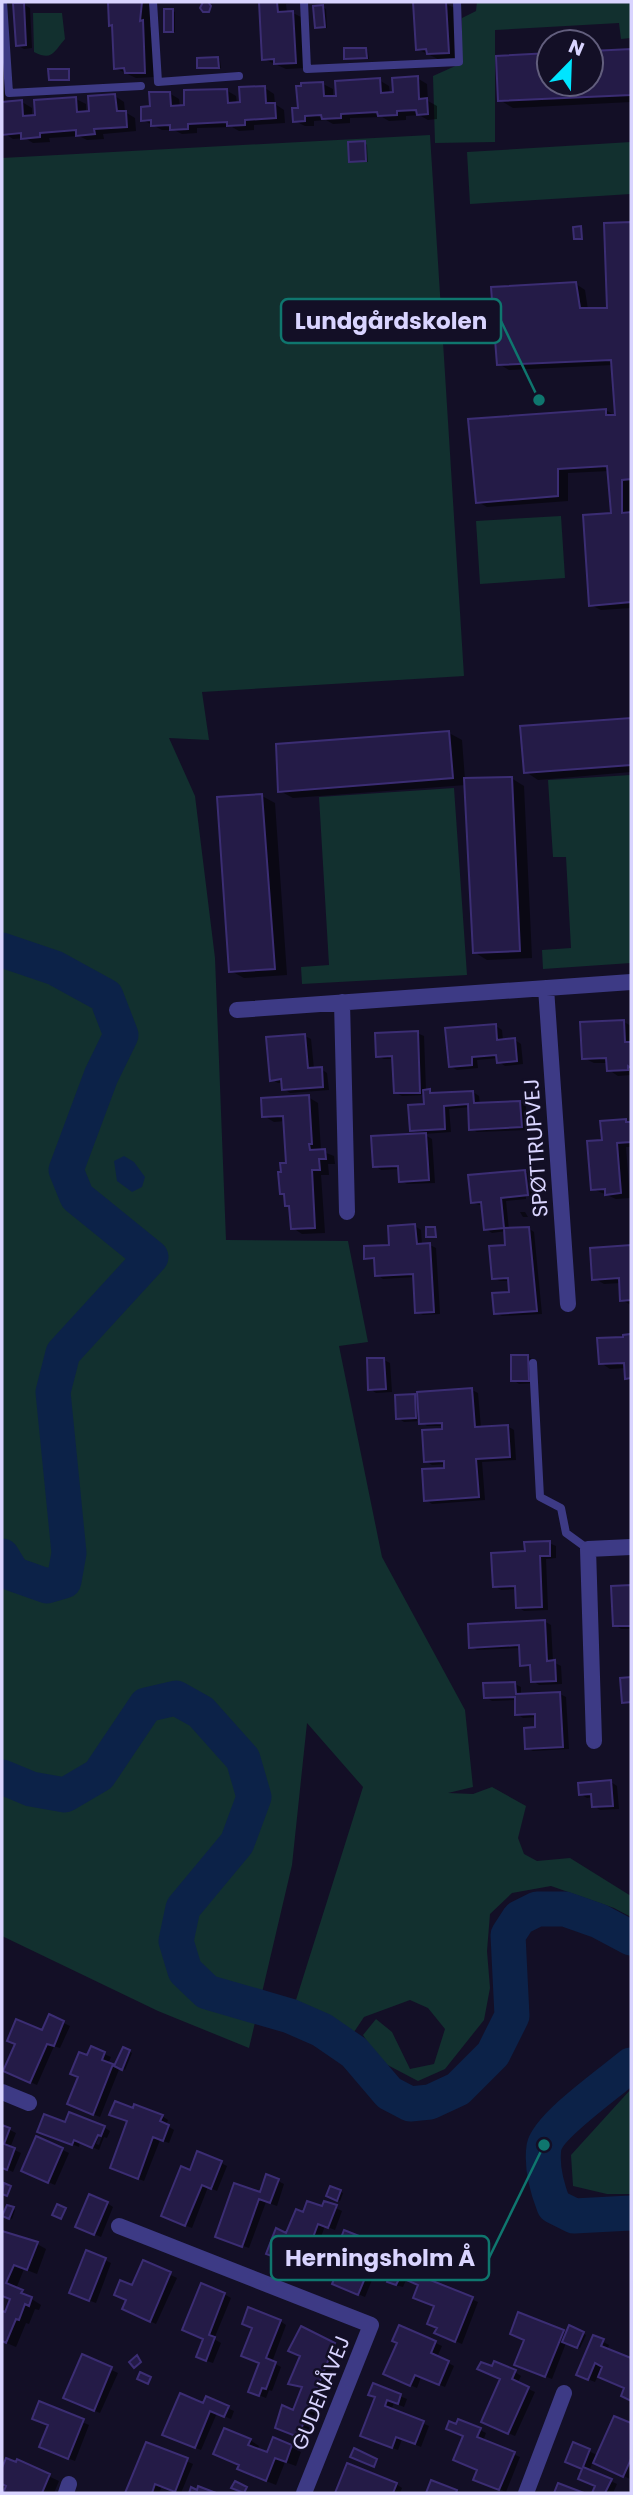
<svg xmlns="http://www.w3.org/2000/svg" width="633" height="2495" font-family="Poppins,sans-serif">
  <rect width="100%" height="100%" fill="#130f26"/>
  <!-- green -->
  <path fill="#12302f" d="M477 2H631V38L621 39 619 23 495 30V142L435 143 433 76 462 63V18L476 11Z
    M33 13H62L65 39C53 53 52 61 34 52Z
    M430 135 464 676 202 692 209 740 169 738 195 796 215 958 226 1240 348 1241 368 1342 339 1346 382 1557 465 1710 473 1787 448 1793 473 1794 492 1787 526 1806 518 1838 524 1854 537 1861 570 1858 631 1896V1917L614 1908 551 1886 512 1893 490 1914 487 1951 490 1988 484 2020 445 2069 418 2081 380 2061 363 2035 376 2019 392 2032 410 2069 434 2064 445 2029 428 2008 410 2000 364 2017 354 2032 296 2000 363 1787 307 1723 292 1865 249 2048 158 2011 2 1936V158Z
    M631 142V194L470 204 467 152Z
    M561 516 565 578 480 584 476 521Z
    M631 775V963L543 969 542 950 571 948 566 857H553L548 780Z
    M454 788 467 975 302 984 301 967 329 965 319 797Z
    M631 2089V2194H607L573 2186 571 2155Z"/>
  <!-- water -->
  <path fill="#0c2248" d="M124 1156 134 1162 145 1177 142 1187 132 1192 117 1181 114 1161Z"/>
  <!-- shadow -->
  <path fill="#0007" d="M109 2H150V27L152 28 154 77 136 78 115 68 114 26 110 24Z
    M261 2H302L286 4 287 13H293L303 18 305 68 286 69 264 59Z
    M414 2H441L455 8 458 58 438 59 417 49Z
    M23 4 30 8 32 48 24 49 17 45Z
    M323 7 326 9 327 28H319L316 27Z
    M173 11 175 12V32H169L166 31Z
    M366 49 368 51 369 59 346 58Z
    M631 51V102L513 108 500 100 549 55V84H591V53Z
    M2 54 6 56 8 94 5 95V103L22 102 32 108V117L76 99 86 104V113L115 96 124 102 125 112 135 118 136 131 103 134 104 139 87 140 79 136 49 138 50 142 33 143 25 138 13 139 2 132V117H4Z
    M218 59 220 60 221 68 199 67Z
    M417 78 427 84 428 101 437 106V119L428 120 419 115 406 116V120L389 121 382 117 350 118V123L333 124 326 120 314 121V126H305L295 121 300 110 323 84 333 89V98L379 80 389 86 390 94Z
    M265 88 274 94 275 104 284 110 285 123 254 125V130L239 131 232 127 197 128V133L182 134 174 130H162L143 120 152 108 169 93 179 99 180 107 226 90 236 96 237 104Z
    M365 143 367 145 368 162 351 161Z
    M631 223V608L601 610 591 605 613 515 609 471 568 473V501L487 507 478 502 606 410 617 417 613 365 509 370 499 364 576 284 585 290 588 310H609L606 225Z
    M631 719V772L538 780 526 772 522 727Z
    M449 733 462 740 465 780 511 778 524 786 532 958 487 960 474 952 466 785 293 798 280 791Z
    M262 796 275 803 287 975 244 978 231 971Z
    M624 1022 631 1026V1075L618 1076 609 1070 608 1063H594L584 1058Z
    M496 1026 502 1030 503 1041 515 1040 521 1044 523 1064 505 1066 499 1062 498 1058 477 1060 478 1068 457 1070 450 1066Z
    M417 1033 424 1036 426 1091 436 1095 473 1092 479 1096 480 1105 520 1102 526 1106 527 1130 477 1132 471 1129 470 1107 449 1109 451 1132 423 1134 432 1139 435 1183 407 1184 401 1181 400 1169 381 1170 375 1166 421 1135 412 1130 426 1105 425 1095 402 1096 395 1092 394 1059H384L378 1056Z
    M305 1036 311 1039 314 1069H321L327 1073 329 1090 290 1093 284 1089 283 1083H278L271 1079Z
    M308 1097 318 1103 321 1151 334 1156 335 1164H328L329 1175H321L325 1233 302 1234 293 1228 290 1207 287 1205 286 1196 282 1193 288 1164 285 1121 274 1122 264 1116Z
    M625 1121 631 1124V1147H626L630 1198 616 1199 593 1189 604 1141Z
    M525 1171 531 1175 533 1198 530 1199 527 1173H524L526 1199 506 1201 509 1230 528 1228 534 1232 542 1314 502 1316 496 1313 511 1293 510 1281H500L493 1278 507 1247 506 1231 492 1233 486 1229 483 1205H479L472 1202Z
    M520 1212H525L528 1217H523Z
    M415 1226 421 1230 422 1245H430L436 1248 440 1314 423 1315 417 1312 415 1277 383 1279 377 1275 376 1261 366 1257 391 1246Z
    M631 1247V1305L622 1300 621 1283 604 1284 594 1278 592 1250Z
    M625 1336H631V1380L627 1378 626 1368 610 1369 601 1363Z
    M528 1357 534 1360 535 1383 519 1384 513 1380Z
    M384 1360 390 1363 392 1392 376 1393 370 1389Z
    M472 1390 478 1393 481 1428 507 1426 514 1430 516 1460 482 1462 485 1500 432 1504 426 1500 446 1469V1464L432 1465 426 1461 444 1430V1426H427L421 1421 404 1422 398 1418 415 1396 420 1399Z
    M549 1543 556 1546V1558L546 1559 548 1610 524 1611 518 1607 517 1589 501 1590 494 1586 526 1553Z
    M631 1587V1629H621L615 1625 613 1588Z
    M544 1621 551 1625 553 1662 561 1666 562 1684 539 1685 533 1681 532 1668 522 1665 521 1648 477 1650 471 1647Z
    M515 1684 521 1687V1695L560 1694 566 1697 569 1749 533 1751 527 1748 537 1729V1717L523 1718 517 1714 516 1700 492 1701 486 1697Z
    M611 1782 617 1786 619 1809 600 1810 594 1806 593 1797 587 1798 580 1794Z
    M50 2017 70 2026 60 2048 54 2046 37 2085 12 2074 43 2032Z
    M92 2049 111 2057 108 2064 116 2068 124 2049 132 2053 125 2070 120 2067 100 2117 76 2107Z
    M162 2116 168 2120 166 2125 174 2130 169 2143 160 2140 144 2181 118 2171 129 2122 118 2118Z
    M66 2124 102 2127 96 2144 99 2145 105 2128 110 2131 107 2138 104 2137 99 2150 80 2142 79 2147 46 2134Z
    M2 2126 16 2133 10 2148 21 2153 13 2172 2 2167Z
    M37 2138 69 2153 55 2185 29 2174Z
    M221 2163 227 2166 217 2191 208 2187 192 2228 169 2219 191 2172Z
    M278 2181 284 2184 277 2206 266 2202 249 2248 221 2238 261 2194Z
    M331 2188 343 2193 340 2201 328 2196Z
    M107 2203 113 2207 101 2237 84 2230Z
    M325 2203 342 2211 335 2230 325 2226 309 2269 275 2256 304 2214 323 2209Z
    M8 2207 15 2210 12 2219 4 2215Z
    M2 2233 19 2240 37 2244 46 2249 37 2274 24 2269 16 2289 41 2305 39 2310 35 2309 29 2324 26 2323 16 2347 2 2341V2313L6 2314 12 2300 2 2295Z
    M386 2249 392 2252 387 2266 379 2263 365 2297 341 2287Z
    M105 2260 111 2263 96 2303 77 2296Z
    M397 2261 433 2276 431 2282 478 2302 462 2344 443 2336 439 2328 435 2306 420 2285 406 2280 403 2287 395 2285Z
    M144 2262 177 2278 156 2324 130 2312 127 2300Z
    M224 2294 231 2298 214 2339 221 2343 213 2363 204 2360 205 2339Z
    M280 2321 286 2325 272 2362 281 2367 272 2391 269 2390 266 2398 256 2394 261 2363 254 2329 244 2324Z
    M400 2327 442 2346 437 2357 454 2366 445 2387 421 2377 417 2388 392 2377Z
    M570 2328 586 2335 580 2348 566 2343 552 2379 523 2368 563 2331 567 2334Z
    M301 2329 341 2348 305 2439 283 2431 304 2389 291 2383 302 2356Z
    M594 2337 609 2345 607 2350 631 2360V2400L623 2396 626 2388 598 2375 595 2382 585 2378Z
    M83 2357 118 2373 100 2413 72 2401Z
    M515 2372 521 2376 517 2384 535 2392 515 2436 490 2425Z
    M374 2386 407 2399 404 2407 394 2403 391 2410 429 2426 421 2447 402 2439 398 2450 368 2439 377 2398Z
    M207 2399 234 2411 231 2419 217 2413 201 2450 171 2438 204 2405Z
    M40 2404 89 2425 75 2461 47 2450 50 2425Z
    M615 2418 631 2425V2476L630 2479 593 2461 589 2471 617 2484 613 2493H594L597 2486 584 2469 574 2465V2444L599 2456Z
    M480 2430 486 2433 483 2441 520 2457 506 2492 482 2482 479 2470 461 2463Z
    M274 2439 301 2452 296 2466 285 2462 276 2485 249 2474 239 2469 241 2465 216 2454 250 2440 259 2446 257 2450 268 2454Z
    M147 2444 193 2464 181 2493 162 2486 159 2493H127Z
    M7 2460 17 2464 18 2462 59 2481 54 2493H5L8 2487 2 2483V2472Z
    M348 2465 396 2484 402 2488 400 2493H337Z"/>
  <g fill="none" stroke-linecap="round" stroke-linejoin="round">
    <!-- river -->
    <path stroke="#0c2248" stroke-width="35" d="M2 950 55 968 106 996 121 1035 101 1076 66 1170 77 1197 151 1257 63 1353 53 1392 69 1553 64 1581 47 1586 13 1574 2 1556
      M2 1777 31 1789 65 1795 99 1775 146 1705 176 1698 201 1712 243 1759 254 1797 237 1843 183 1908 176 1941 185 1971 207 1992 290 2016 322 2030 354 2052 389 2093 410 2104 430 2102 458 2089 493 2054 512 2016 508 1935 519 1918 537 1909H565L599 1921 631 1938
      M631 2065C612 2081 548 2126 544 2147 541 2167 547 2188 554 2206L574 2216 631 2213"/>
  </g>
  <!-- building -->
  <path fill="#241b47" stroke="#3b2d73" stroke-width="2" d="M108 2H142L140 21 143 20 145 73H125L124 68 114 69 112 25 109 26Z
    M203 2H208L211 6 209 12H203L200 8Z
    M259 2H277L278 12 293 11 296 63 274 64V59L262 60Z
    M413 2H446L449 53 427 54 426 49 416 50Z
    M13 3H24L26 45 16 46Z
    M323 5 325 27 315 28 313 6Z
    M164 9H173V32H164Z
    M344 48H366L367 58 344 59Z
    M631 49V95L498 101 496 56 549 53V84H591V51Z
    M218 57 219 68H197V58Z
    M48 69H69V80H49Z
    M418 76 419 99 427 98 428 114 417 115 416 110 397 111V115L378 116 377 112 341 114V118L322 119 321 115 305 116V121L293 122 292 108H298L296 86H301V83L323 82 324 96H336L335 81 380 78 381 93 393 92 392 78Z
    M265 86 266 103H275L276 118 245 120V125L227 126V122L188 124V129L170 130V125L151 126V120L141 121V107L150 106 149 92H170L171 106 184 105V90L227 89 228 103 240 102 239 87Z
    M115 94 117 111H126L127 127 94 129 95 134 76 136V130L40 133V137L21 139V133L2 135V102L22 100 23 116 35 115 34 100 76 97 77 112 89 111 88 96Z
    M365 141 366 161 349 162 348 142Z
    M631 222V479L622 480V513L631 512V602L589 606 583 515 611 513 607 466 558 469V496L476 503 468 419 606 409V415H615L611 360 497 365 491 287 576 282 580 308H607L604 223Z
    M581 226 582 239H574L573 227Z
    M631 718V765L524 773 520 726Z
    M449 731 453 778 278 792 276 744Z
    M512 777 520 951 473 953 464 778Z
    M262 794 275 969 229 972 217 797Z
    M624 1020 625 1042H631V1068L628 1066V1070L607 1071 606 1058 582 1059 580 1022Z
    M496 1024 497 1040 515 1038 517 1061 497 1063 496 1055 472 1057V1065L449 1067 445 1028Z
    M418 1031 420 1093H394L392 1056 376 1057 375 1033Z
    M305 1034 308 1068 322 1067 323 1087 282 1090 281 1079 270 1081 266 1037Z
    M430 1089V1093L473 1091 474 1103 520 1101 522 1127 469 1130 468 1104 444 1106 445 1129 410 1131 408 1105 424 1104 423 1090Z
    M309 1095 312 1144H309L310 1150 325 1149 326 1159H319L320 1170H312L315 1228 291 1229 289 1206H285L284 1194H280L278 1172H281L280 1163H286L283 1116 262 1117 261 1098Z
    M626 1119V1122H631V1142L617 1143 621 1193 605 1195V1189L591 1190 587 1141 602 1140 600 1121Z
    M426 1133 429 1180 399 1182 398 1166 373 1167 371 1136Z
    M525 1170 528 1195 501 1198 504 1228 484 1230 481 1202 471 1203 468 1175Z
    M415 1224 417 1244 430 1243 434 1312 415 1313 413 1274 375 1276 374 1258 364 1259V1246L389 1245 388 1226Z
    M426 1227H435L436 1237H426Z
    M529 1227 537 1311 494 1314 492 1293 509 1292 508 1278 492 1279 489 1246 505 1245 504 1228Z
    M631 1245V1300L620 1301 619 1278 592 1280 590 1248Z
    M631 1334V1378L625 1379 624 1363 599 1364 597 1338 623 1337V1335Z
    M511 1355H528L529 1381H511Z
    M367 1358H384L386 1389 368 1390Z
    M472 1388 475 1427 508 1425 510 1457 476 1459 479 1497 424 1501 422 1469 444 1468V1461L424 1462 422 1430 442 1429V1423L419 1424 417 1392Z
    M415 1394 416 1418 396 1419 395 1395Z
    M550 1541V1556H540L542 1607 516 1608 515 1586 493 1587 491 1553 525 1551 524 1542Z
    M631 1585V1626H613L611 1586Z
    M545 1620 547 1661 555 1660 556 1681 531 1682 530 1665 520 1666 519 1645 469 1648 468 1624Z
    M631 1677V1702L622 1703 620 1678Z
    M515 1682 516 1694 560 1692 563 1747 525 1749 524 1728 535 1727V1714L515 1715V1697L484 1698 483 1683Z
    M611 1780 613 1806 592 1807 591 1794 579 1795 578 1783Z
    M49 2014 64 2021 54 2046 47 2044 30 2083 3 2071 15 2044 7 2041 16 2019 42 2030Z
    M91 2046 105 2052 102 2060 113 2064 93 2115 67 2104 78 2077 70 2074 79 2052 87 2055Z
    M123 2047 130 2050 122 2070 114 2066Z
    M115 2101 133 2108 134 2104 163 2115 160 2121 169 2125 163 2141 153 2137 138 2179 110 2168 127 2121 109 2115Z
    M69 2112 105 2126 101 2136 98 2135 92 2148 74 2140 72 2145 37 2132 44 2114 65 2122Z
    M2 2125 10 2128 4 2144 15 2148 7 2170 2 2168Z
    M36 2136 63 2148 48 2183 21 2171Z
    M197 2151 222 2161 211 2189 202 2185 185 2226 161 2216 181 2166 190 2170Z
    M266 2174 279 2179 270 2203 259 2199 242 2247 215 2237 234 2183 260 2192Z
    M4 2183 11 2186 7 2196 2 2194Z
    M330 2186 341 2190 337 2201 326 2196Z
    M89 2194 108 2202 94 2235 75 2227Z
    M307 2201 322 2206 324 2201 337 2205 328 2228 318 2224 302 2267 266 2254 276 2228 286 2233 296 2209 303 2212Z
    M57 2204 66 2208 61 2219 52 2215Z
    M7 2205 14 2207 9 2219 2 2216Z
    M344 2230 387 2247 380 2264 372 2261 358 2295 332 2284 343 2257 335 2254Z
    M2 2231 38 2242 27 2270 14 2265 6 2283 23 2290 21 2293 32 2297 29 2306 25 2304 19 2320 16 2319 6 2343 2 2341V2311L5 2312 10 2299 2 2296Z
    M86 2250 106 2258 89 2301 69 2293Z
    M396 2258 428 2271 425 2278 473 2297 455 2342 434 2333 437 2328 427 2324 434 2306 413 2298 418 2285 400 2277 396 2285 387 2282Z
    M143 2260 171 2272 150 2322 122 2309 126 2300 114 2295 120 2280 132 2285Z
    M201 2283 225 2293 209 2335 215 2337 206 2361 196 2357 203 2339 182 2330Z
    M248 2307 281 2320 266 2358 276 2362 266 2389 262 2388 259 2396 248 2392 259 2363 241 2356 252 2328 242 2324Z
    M518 2312 564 2330 545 2377 514 2365 524 2340 510 2334Z
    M399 2325 436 2341 431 2353 449 2361 439 2385 415 2375 410 2386 383 2374 397 2343 392 2341Z
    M569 2325 584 2332 577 2348 562 2342Z
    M301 2326 335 2343 298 2437 275 2428 282 2405 293 2410 302 2387 288 2384 300 2356 288 2351Z
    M593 2335 604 2339 601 2346 631 2358V2401L621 2396 624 2388 598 2377 602 2367 595 2363 588 2380 576 2375Z
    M82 2354 112 2367 94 2411 63 2398Z
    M137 2355 141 2362 134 2368 129 2362Z
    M494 2361 516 2370 512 2379 529 2387 508 2434 481 2422 500 2379 477 2369 481 2362 492 2366Z
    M140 2372 151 2377 148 2384 137 2379Z
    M373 2383 401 2394 398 2404 387 2400 385 2406 424 2421 415 2444 396 2437 392 2448 360 2436 375 2397 368 2395Z
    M180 2393 203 2403 206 2396 229 2406 224 2417 210 2411 195 2448 162 2435Z
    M39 2401 84 2419 68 2459 39 2447 48 2425 32 2419Z
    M614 2416 631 2423V2459L623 2477 593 2463Z
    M458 2419 481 2428 477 2437 515 2452 499 2490 473 2480 477 2470 453 2460 463 2436 446 2429 449 2421 456 2424Z
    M224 2428 251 2439 248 2445 267 2452 273 2437 292 2445 286 2462 275 2458 266 2481 237 2469 239 2465 213 2454Z
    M146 2442 188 2458 175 2492 155 2484 152 2493H125Z
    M573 2442 590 2449 583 2467 612 2479 605 2493H592L595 2486 578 2479 582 2469 565 2462Z
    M354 2448 377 2459 374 2467 350 2457Z
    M6 2458 16 2462 17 2459 50 2474 42 2493H3L6 2486 2 2484V2468Z
    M347 2463 397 2483 393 2493H335Z
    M431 2480 457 2490 456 2493H426Z
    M235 2481 247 2487 244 2493 231 2488Z
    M558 2483 584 2493H554Z
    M198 2486 216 2493H189L191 2487 197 2490Z"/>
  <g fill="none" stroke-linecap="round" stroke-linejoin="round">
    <!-- service -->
    <path stroke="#3d3a85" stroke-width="8" d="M3 2 9 93 141 86
      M153 2 158 82 239 76
      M304 2 307 69 459 62 457 2
      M533 1363 540 1497 561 1508 566 1533 588 1549"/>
    <!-- minor -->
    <path stroke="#3d3a85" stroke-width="16" d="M546 988 568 1304
      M342 1002 347 1212
      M237 1010 631 982
      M594 1741 588 1549 631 1547
      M2 2092 29 2103
      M119 2226 371 2325 304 2493
      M66 2493 69 2484
      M526 2493 564 2393"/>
  </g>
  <g text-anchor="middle" stroke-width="5" stroke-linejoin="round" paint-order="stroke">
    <!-- street labels -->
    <g font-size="21" fill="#d9d4ff" stroke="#130f26">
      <text transform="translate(536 1148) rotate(-94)" y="7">SPØTTRUPVEJ</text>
      <text transform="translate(321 2393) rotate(-68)" y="7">GUDENÅVEJ</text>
    </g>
  </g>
  <!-- callouts -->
  <path fill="none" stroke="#0f766e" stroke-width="2.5" d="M539 400L501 321M544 2145L489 2258"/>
  <g fill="#0f766e" stroke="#130f26" stroke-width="2.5">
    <circle cx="539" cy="400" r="7"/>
    <circle cx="544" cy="2145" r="7"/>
  </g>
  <g fill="#130f26" stroke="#0f766e" stroke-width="2.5">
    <rect x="281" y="299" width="220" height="44" rx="7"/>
    <rect x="271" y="2236" width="218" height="44" rx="7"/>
  </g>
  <g font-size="23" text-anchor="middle" font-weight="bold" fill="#d9d4ff">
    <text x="391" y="329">Lundgårdskolen</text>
    <text x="380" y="2266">Herningsholm Å</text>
  </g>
  <!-- border -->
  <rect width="633" height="2495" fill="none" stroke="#d9d4ff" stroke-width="7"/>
  <!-- north arrow -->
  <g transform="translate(570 63) rotate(23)"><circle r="33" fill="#130f26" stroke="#625e7d" stroke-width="2"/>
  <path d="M0-5L12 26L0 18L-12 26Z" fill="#00e5ff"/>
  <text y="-10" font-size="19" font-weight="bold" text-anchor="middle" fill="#d9d4ff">N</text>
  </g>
</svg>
